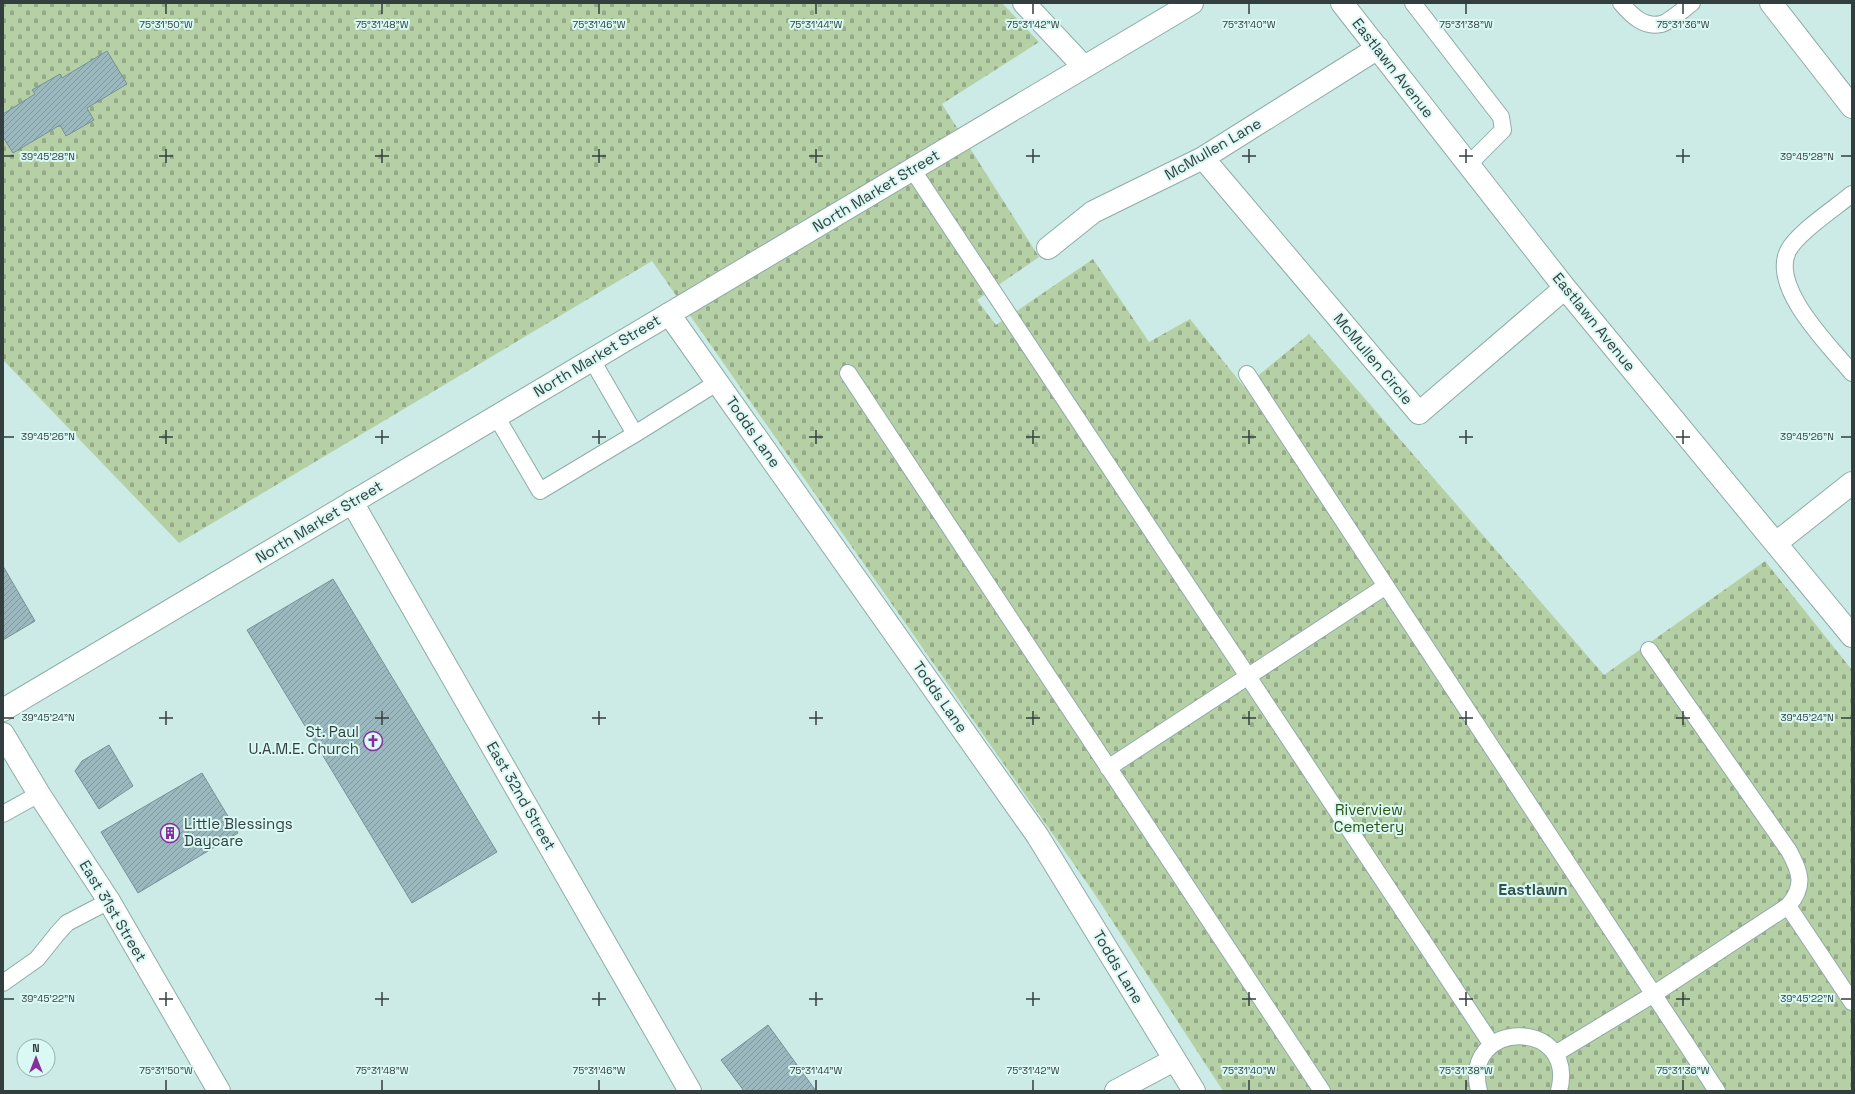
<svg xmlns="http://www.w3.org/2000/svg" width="1855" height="1094" font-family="'Space Grotesk',sans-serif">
  <defs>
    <pattern id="cemetery-stones" width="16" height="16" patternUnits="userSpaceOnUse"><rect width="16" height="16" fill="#b6d0a6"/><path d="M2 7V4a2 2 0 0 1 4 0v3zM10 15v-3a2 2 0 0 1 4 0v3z" fill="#95aa89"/></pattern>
    <pattern id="building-hatch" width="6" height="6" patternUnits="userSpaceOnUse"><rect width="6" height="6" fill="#9cb8bf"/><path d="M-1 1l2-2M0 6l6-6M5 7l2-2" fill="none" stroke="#80979d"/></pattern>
  </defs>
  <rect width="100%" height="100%" fill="#ccebe7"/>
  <!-- cemetery -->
  <path fill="url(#cemetery-stones)" d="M3 3H1002L1039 42 942 104 1039 257 977 300 996 325 1093 259 1149 342 1190 319 1244 387 1309 334 1604 675 1765 561 1852 670V1091H1223L1094 893 652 261 179 543 3 360Z"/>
  <!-- building -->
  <path fill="url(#building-hatch)" stroke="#769298" d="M107 51 127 84 87 108 94 120 66 136 60 125 13 153 3 137V114L35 94 32 90 60 74 62 78Z
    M3 566 35 621 3 640Z
    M333 579 497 852 412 903 247 630Z
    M109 745 133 786 99 809 75 771 82 761Z
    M202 773 238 833 138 893 101 832Z
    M768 1025 816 1091H744L721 1060Z"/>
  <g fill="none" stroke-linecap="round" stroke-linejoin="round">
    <defs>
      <path id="service" d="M1413 3 1501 117 1503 130 1469 164
        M1621 3C1631 15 1644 28 1661 24 1668 23 1685 8 1692 3
        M912 169 1492 1045
        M1852 194C1835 208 1797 233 1788 251 1770 288 1830 346 1852 373
        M848 373 1322 1091
        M1247 374 1717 1091
        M496 416 540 491 635 434 592 360
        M635 434 718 382
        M1108 768 1386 586
        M3 814 39 794
        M1788 906 1852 1002
        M3 983 37 959 57 934 67 923 109 901
        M1555 1054 1654 994 1788 906C1806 886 1800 871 1789 851L1649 650
        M1479 1091C1460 1019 1578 1017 1559 1091"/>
      <path id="minor" d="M1024 3 1084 67
        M1342 3 1565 288 1852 636
        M1771 3 1852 107
        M1203 158 1419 413 1565 288
        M1048 248 1093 212 1203 158 1378 48
        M669 314 1037 835 1194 1091
        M352 502 690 1091
        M1776 543 1852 483
        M3 734 39 794 109 901 219 1091
        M1116 1091 1174 1060"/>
      <path id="primary" d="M3 710 1192 3"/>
    </defs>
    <!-- service casing -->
    <use href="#service" stroke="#8eaca7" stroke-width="18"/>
    <!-- minor casing -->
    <use href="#minor" stroke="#8eaca7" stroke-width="24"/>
    <!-- primary casing -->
    <use href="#primary" stroke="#8eaca7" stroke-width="24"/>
    <!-- service -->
    <use href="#service" stroke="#fff" stroke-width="16"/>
    <!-- minor -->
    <use href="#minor" stroke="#fff" stroke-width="22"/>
    <!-- primary -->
    <use href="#primary" stroke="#fff" stroke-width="22"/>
  </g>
  <!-- ticks -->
  <path fill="none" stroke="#333f3e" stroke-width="1.5" d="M166 4V14M382 4V14M599 4V14M816 4V14M1033 4V14M1249 4V14M1466 4V14M1683 4V14M166 149V163M382 149V163M599 149V163M816 149V163M1033 149V163M1249 149V163M1466 149V163M1683 149V163M4 156H14M159 156H173M375 156H389M592 156H606M809 156H823M1026 156H1040M1242 156H1256M1459 156H1473M1676 156H1690M1841 156H1851M166 430V444M382 430V444M599 430V444M816 430V444M1033 430V444M1249 430V444M1466 430V444M1683 430V444M4 437H14M159 437H173M375 437H389M592 437H606M809 437H823M1026 437H1040M1242 437H1256M1459 437H1473M1676 437H1690M1841 437H1851M166 711V725M382 711V725M599 711V725M816 711V725M1033 711V725M1249 711V725M1466 711V725M1683 711V725M4 718H14M159 718H173M375 718H389M592 718H606M809 718H823M1026 718H1040M1242 718H1256M1459 718H1473M1676 718H1690M1841 718H1851M166 992V1006M382 992V1006M599 992V1006M816 992V1006M1033 992V1006M1249 992V1006M1466 992V1006M1683 992V1006M4 999H14M159 999H173M375 999H389M592 999H606M809 999H823M1026 999H1040M1242 999H1256M1459 999H1473M1676 999H1690M1841 999H1851M166 1080V1090M382 1080V1090M599 1080V1090M816 1080V1090M1033 1080V1090M1249 1080V1090M1466 1080V1090M1683 1080V1090"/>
  <!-- icons -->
  <defs>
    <symbol id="church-ring" viewBox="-11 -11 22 22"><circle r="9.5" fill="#daf8f4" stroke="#862f9c" stroke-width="1.5"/><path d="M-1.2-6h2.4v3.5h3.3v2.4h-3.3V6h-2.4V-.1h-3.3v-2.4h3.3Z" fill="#862f9c"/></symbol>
    <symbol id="building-ring" viewBox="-11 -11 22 22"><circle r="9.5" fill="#daf8f4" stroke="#862f9c" stroke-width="1.5"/><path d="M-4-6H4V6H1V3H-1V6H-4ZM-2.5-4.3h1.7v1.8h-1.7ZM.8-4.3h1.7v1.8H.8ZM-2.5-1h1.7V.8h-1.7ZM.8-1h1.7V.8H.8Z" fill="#862f9c"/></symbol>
  </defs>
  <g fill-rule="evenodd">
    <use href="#church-ring" x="362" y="730" width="22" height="22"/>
    <use href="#building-ring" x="159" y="822" width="22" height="22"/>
  </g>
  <g text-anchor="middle" stroke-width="4" stroke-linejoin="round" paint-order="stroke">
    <!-- street labels -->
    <g font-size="15" fill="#333f3e" stroke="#daf8f4">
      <text transform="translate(1393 68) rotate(52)" y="5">Eastlawn Avenue</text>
      <text transform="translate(1213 149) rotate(-30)" y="5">McMullen Lane</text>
      <text transform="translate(876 191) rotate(-31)" y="5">North Market Street</text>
      <text transform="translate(1594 322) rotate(51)" y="5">Eastlawn Avenue</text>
      <text transform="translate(597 356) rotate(-31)" y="5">North Market Street</text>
      <text transform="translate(1373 359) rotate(50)" y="5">McMullen Circle</text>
      <text transform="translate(753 432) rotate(55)" y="5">Todds Lane</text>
      <text transform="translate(319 522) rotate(-31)" y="5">North Market Street</text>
      <text transform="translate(940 697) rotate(55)" y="5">Todds Lane</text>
      <text transform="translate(521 796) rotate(60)" y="5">East 32nd Street</text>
      <text transform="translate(113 911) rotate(59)" y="5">East 31st Street</text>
      <text transform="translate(1118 967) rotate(59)" y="5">Todds Lane</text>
    </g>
    <!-- poi labels -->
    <g font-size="15" fill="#333f3e" stroke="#daf8f4" text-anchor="end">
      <text x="359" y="737">St. Paul<tspan x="359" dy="17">U.A.M.E. Church</tspan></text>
      <text x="184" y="829" text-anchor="start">Little Blessings<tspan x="184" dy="17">Daycare</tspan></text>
    </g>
    <!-- park labels -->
    <g font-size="15" fill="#305110" stroke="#daf8f4">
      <text x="1369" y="815">Riverview<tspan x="1369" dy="17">Cemetery</tspan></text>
    </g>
    <!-- neighbourhood labels -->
    <g font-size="16" font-weight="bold" fill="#36514d" stroke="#daf8f4">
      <text x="1533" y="895">Eastlawn</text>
    </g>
  </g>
  <g font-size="10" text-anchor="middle" fill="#333f3e" stroke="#daf8f4" stroke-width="4" stroke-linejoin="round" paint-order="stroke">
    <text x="166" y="28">75°31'50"W</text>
    <text x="382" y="28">75°31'48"W</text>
    <text x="599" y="28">75°31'46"W</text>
    <text x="816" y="28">75°31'44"W</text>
    <text x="1033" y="28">75°31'42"W</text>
    <text x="1249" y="28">75°31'40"W</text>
    <text x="1466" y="28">75°31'38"W</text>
    <text x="1683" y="28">75°31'36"W</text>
    <text x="48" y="160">39°45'28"N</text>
    <text x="1807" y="160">39°45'28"N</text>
    <text x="48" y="440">39°45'26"N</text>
    <text x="1807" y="440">39°45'26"N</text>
    <text x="48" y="721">39°45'24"N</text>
    <text x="1807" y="721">39°45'24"N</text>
    <text x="48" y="1002">39°45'22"N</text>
    <text x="1807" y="1002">39°45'22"N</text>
    <text x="166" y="1074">75°31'50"W</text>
    <text x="382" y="1074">75°31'48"W</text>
    <text x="599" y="1074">75°31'46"W</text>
    <text x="816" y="1074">75°31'44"W</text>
    <text x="1033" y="1074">75°31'42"W</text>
    <text x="1249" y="1074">75°31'40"W</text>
    <text x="1466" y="1074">75°31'38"W</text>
    <text x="1683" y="1074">75°31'36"W</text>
  </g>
  <!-- border -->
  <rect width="1855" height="1094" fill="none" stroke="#333f3e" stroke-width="8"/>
  <!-- north arrow -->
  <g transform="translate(36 1058)"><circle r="19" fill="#daf8f4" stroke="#97aeab"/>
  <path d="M0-3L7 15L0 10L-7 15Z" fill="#862f9c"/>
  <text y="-6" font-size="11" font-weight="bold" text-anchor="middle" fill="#333f3e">N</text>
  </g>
</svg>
